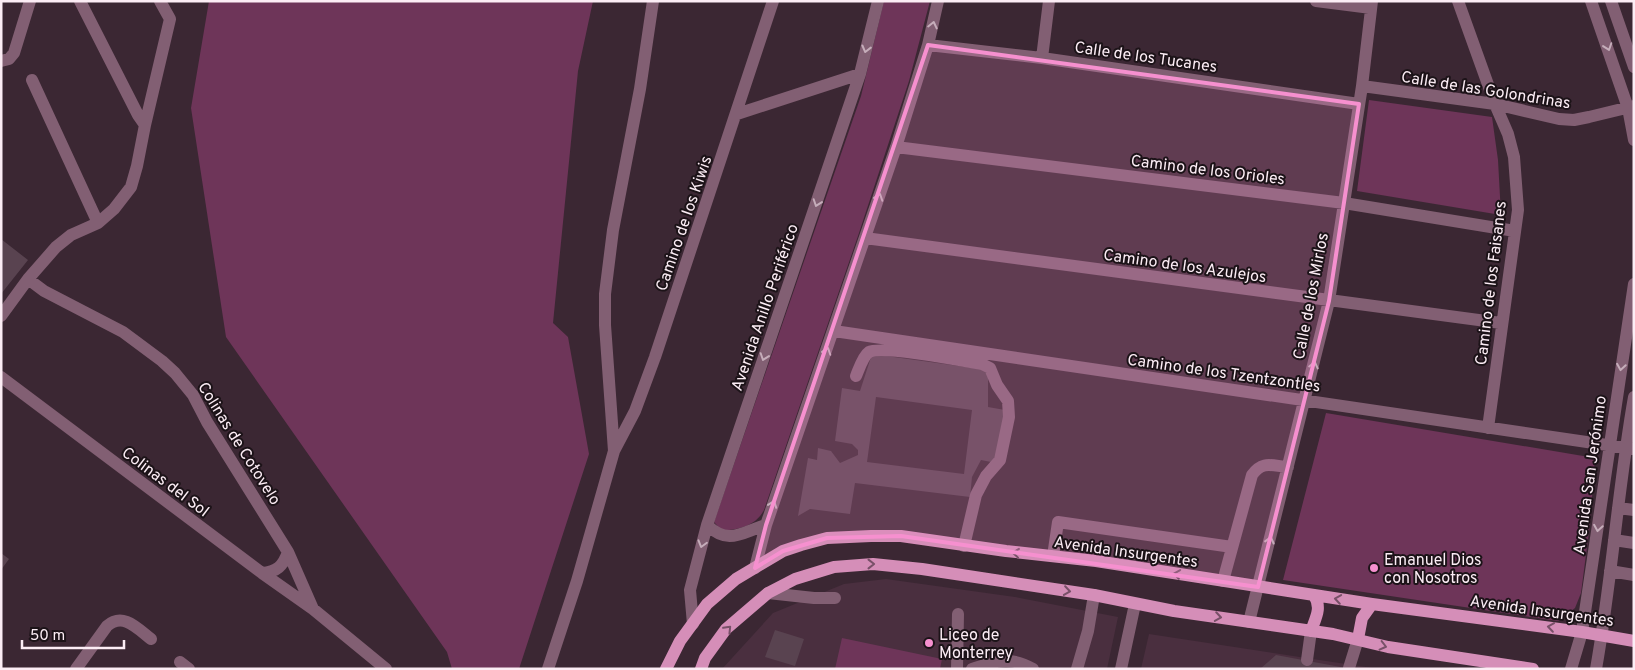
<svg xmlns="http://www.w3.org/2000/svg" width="1635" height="670" font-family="Overpass,sans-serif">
  <rect width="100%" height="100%" fill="#3b2733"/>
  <!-- built -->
  <path fill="#4a2f3f" d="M886 579 1015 597 1118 617 1107 669H722L773 613 844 584Z
    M1149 634 1379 669H1141Z"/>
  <!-- green -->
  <path fill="#6e3559" d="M209 1H593L578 71 553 323 568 337 589 454 519 669H452L447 652 226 337 191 108Z
    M884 1H930L909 81 858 236 764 510C755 527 738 529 722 531L714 522 861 96Z
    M1369 100 1492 117 1498 160 1501 215 1357 191Z
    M1326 413 1595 458 1590 524 1581 593 1575 608 1558 621 1283 580Z
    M842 638 942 659 940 669H835Z"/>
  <!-- building -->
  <path fill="#594350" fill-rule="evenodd" d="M1 239 28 260 1 294Z
    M872 354 988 370V407L1005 410 996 463 981 460 972 477 970 497 855 483 850 514 810 509 798 516 808 458 817 460 818 448 831 451 840 463 858 455V450L852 444 835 441 842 388 860 391ZM876 397 972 410 964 474 867 462Z
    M1 553 9 559 1 570Z
    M775 630 804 639 795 666 765 657Z
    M1276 655 1346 668V669H1260Z"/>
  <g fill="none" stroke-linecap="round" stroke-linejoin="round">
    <!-- minor -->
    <path stroke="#825f73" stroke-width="12" d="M80 1 138 115 145 125
      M1316 1 1371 8
      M1458 1 1495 104 1508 134 1514 157 1518 210 1488 428
      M1591 1 1628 108 1634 140
      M1611 1 1634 67
      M928 45 1042 58 1359 104
      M1042 58 1049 1
      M1 61 9 59 14 53 30 1
      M32 80 98 223
      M1362 86 1495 104 1559 119 1574 120 1589 117 1634 106
      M737 114 860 74
      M896 147 1344 203 1515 231
      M865 238 1501 323
      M28 279 44 291 123 332 162 361 175 373 193 395 207 422 288 552 313 609
      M1 316 28 279 56 247 71 235 98 223 114 209 131 187 137 166 145 125 170 19 160 1
      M834 331 1634 449
      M856 376C859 369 863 356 869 352 881 345 965 361 982 364L990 368 997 385 1008 401 1009 417 1000 460 986 476 976 495 964 546
      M1 377 262 573 313 609 386 669
      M614 451 605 325V294L613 230 640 89 653 1
      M1618 508 1634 510
      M707 525C729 546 742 532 766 525
      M1614 540 1634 543
      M1053 556 1058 522 1232 547
      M755 568 766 525 896 147 928 45 938 1
      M1610 571 1634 575
      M262 573C277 572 283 566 288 552
      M1223 581 1252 475C1263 460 1272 466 1288 467
      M768 593 814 598H835
      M1249 622 1329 301 1362 86 1372 1
      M693 624 690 590 707 525 860 74 878 1
      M1307 660 1311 631
      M180 662 189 669
      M1349 668 1358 639
      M76 669 107 626C123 612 137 628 151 639
      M548 669 577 581 614 451 635 411 655 357 773 1
      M957 669 958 614
      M972 669C995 662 1009 655 1033 669
      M1077 669 1088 631 1094 595
      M1121 669 1135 604
      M1571 669 1582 632 1634 284
      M1596 669C1612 579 1618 487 1634 397"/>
    <!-- major -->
    <path stroke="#d58eb8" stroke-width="12" d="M1311 631C1316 617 1322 608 1314 595
      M1358 639 1362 618 1372 604
      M666 669 680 641 707 604 736 579 783 551 801 545 827 538 871 536H901L1006 551 1096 561 1372 604 1582 632 1634 641
      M701 669 705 658 726 629 768 593 795 579 834 567 873 564 922 569 1094 595 1174 611 1333 634 1388 647 1533 669"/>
  </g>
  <!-- one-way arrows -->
  <defs><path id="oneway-chevron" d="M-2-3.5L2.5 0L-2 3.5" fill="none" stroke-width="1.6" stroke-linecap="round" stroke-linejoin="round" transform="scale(1.25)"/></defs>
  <g stroke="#c5adba">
    <use href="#oneway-chevron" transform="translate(933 25) rotate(-77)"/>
    <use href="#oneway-chevron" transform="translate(1608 47) rotate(71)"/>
    <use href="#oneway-chevron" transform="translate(866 49) rotate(104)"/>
    <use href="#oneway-chevron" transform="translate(879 197) rotate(-71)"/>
    <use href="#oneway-chevron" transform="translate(817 203) rotate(109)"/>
    <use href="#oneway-chevron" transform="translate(827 351) rotate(-71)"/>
    <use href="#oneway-chevron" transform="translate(764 357) rotate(109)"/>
    <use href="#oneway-chevron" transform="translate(1314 365) rotate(-77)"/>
    <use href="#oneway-chevron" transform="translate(1621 367) rotate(99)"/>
    <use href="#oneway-chevron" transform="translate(773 504) rotate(-70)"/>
    <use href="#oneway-chevron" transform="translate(1598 528) rotate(99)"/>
    <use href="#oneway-chevron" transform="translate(1270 540) rotate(-76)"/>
    <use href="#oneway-chevron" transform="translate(702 544) rotate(106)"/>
  </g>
  <g stroke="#785068">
    <use href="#oneway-chevron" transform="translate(1016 553) rotate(-174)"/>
    <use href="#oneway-chevron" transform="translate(871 564)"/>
    <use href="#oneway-chevron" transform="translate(1177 574) rotate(-171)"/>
    <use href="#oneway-chevron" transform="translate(1067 591) rotate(8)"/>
    <use href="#oneway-chevron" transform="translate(1338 599) rotate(-171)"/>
    <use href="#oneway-chevron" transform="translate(1218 617) rotate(9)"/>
    <use href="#oneway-chevron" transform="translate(1551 627) rotate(-172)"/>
    <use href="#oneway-chevron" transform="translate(728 629) rotate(-46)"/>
    <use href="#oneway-chevron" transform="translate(1383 646) rotate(14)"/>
  </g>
  <!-- marked area -->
  <path fill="#f690cf" fill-opacity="0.2" stroke="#f690cf" stroke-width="4" stroke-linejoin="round" d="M928 45 1359 104 1329 301 1258 587 901 536 827 538 783 551 755 568 766 525Z"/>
  <!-- markers -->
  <g fill="#f690cf" stroke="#1c1318" stroke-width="2">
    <circle cx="1374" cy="568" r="5"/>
    <circle cx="929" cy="643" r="5"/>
  </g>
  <g text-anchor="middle" stroke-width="4" stroke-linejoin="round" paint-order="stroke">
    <!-- street labels -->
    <g font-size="16" fill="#fcedf5" stroke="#1c1318">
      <text transform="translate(1146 56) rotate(8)" y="6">Calle de los Tucanes</text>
      <text transform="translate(1486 89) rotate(9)" y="6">Calle de las Golondrinas</text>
      <text transform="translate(1208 169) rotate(7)" y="6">Camino de los Orioles</text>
      <text transform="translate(683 223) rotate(-71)" y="6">Camino de los Kiwis</text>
      <text transform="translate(1185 265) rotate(8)" y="6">Camino de los Azulejos</text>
      <text transform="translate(1490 283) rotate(-83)" y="6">Camino de los Faisanes</text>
      <text transform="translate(1310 296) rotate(-79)" y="6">Calle de los Mirlos</text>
      <text transform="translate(764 307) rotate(-71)" y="6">Avenida Anillo Periférico</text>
      <text transform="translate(1224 372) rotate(8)" y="6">Camino de los Tzentzontles</text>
      <text transform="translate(240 443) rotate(58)" y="6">Colinas de Cotovelo</text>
      <text transform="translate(1589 475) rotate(-82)" y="6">Avenida San Jerónimo</text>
      <text transform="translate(166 481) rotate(37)" y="6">Colinas del Sol</text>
      <text transform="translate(1126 551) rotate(8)" y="6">Avenida Insurgentes</text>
      <text transform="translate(1542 610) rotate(8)" y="6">Avenida Insurgentes</text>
    </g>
    <!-- poi labels -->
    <g font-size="16" fill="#fcedf5" stroke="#1c1318" text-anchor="start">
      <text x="1384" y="565">Emanuel Dios<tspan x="1384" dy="18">con Nosotros</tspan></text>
      <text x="939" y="640">Liceo de<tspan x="939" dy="18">Monterrey</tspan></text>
    </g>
  </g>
  <!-- border -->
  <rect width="1635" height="670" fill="none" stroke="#fcedf5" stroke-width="5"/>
  <!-- scale -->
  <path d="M22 640v8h102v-8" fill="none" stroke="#fcedf5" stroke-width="2.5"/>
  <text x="30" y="640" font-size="15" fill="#fcedf5" stroke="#1c1318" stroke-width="4" paint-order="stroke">50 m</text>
</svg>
